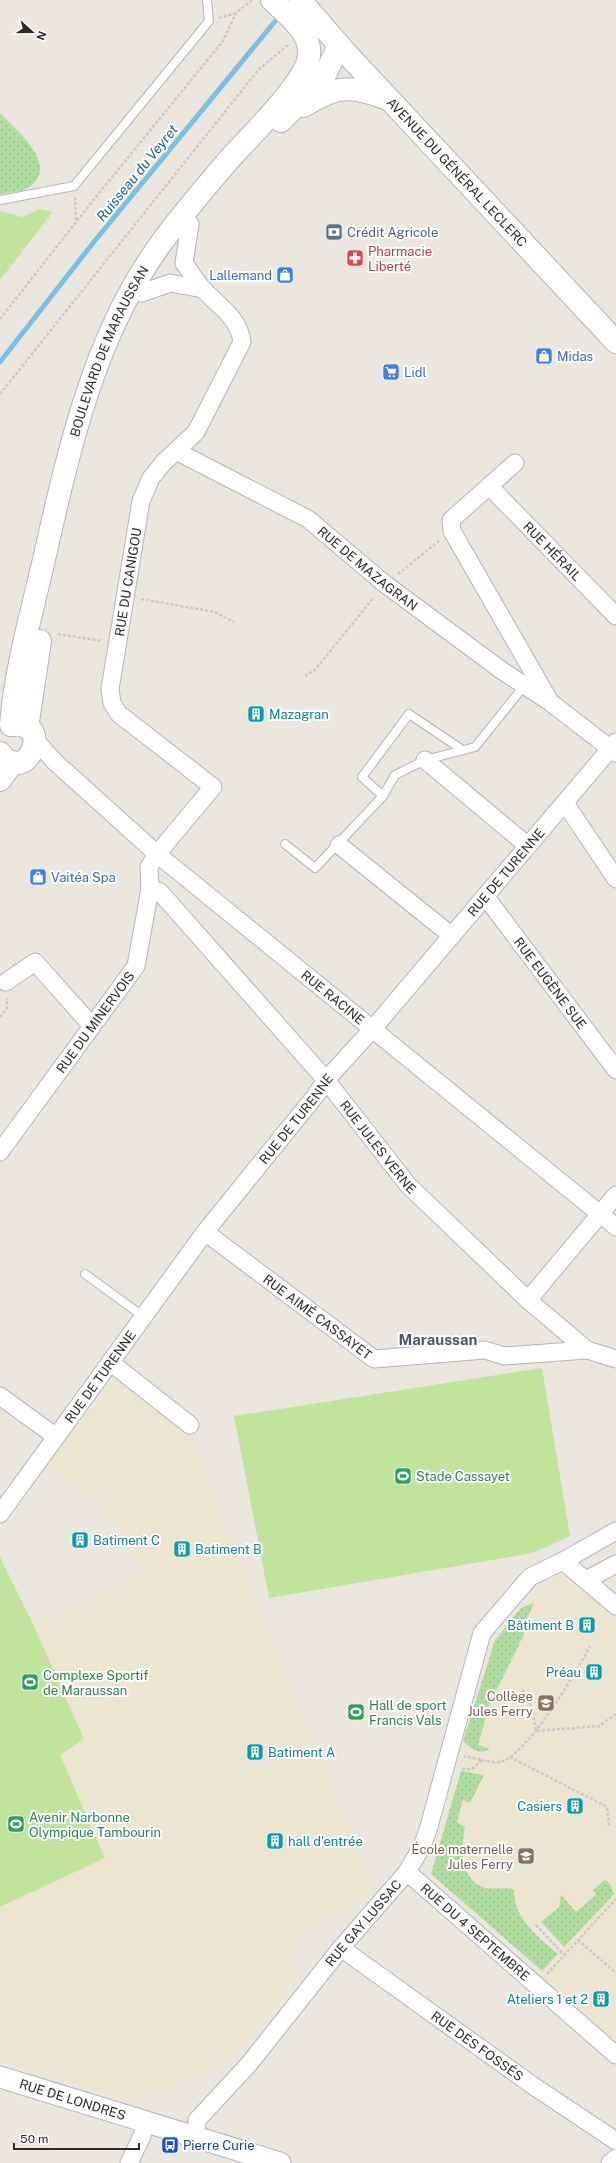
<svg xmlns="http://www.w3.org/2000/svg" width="616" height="2163" font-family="'Public Sans',sans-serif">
  <defs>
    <pattern id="grass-dots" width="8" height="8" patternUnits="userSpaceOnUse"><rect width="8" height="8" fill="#b0dd9f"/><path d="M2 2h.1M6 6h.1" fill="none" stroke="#98be89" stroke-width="1.8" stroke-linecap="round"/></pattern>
  </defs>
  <rect width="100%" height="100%" fill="#ece7de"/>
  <!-- education -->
  <path fill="#ece5cf" d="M114 1379 191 1434 192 1441 263 1621 373 1888 363 1897 302 1929 292 1940 287 1953 298 1973 239 2053 165 2092 146 2091 129 2101 0 2060V1907L105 1858 60 1755 84 1738 34 1626 144 1573 101 1501 46 1467Z
    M562 1573 616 1619V2042L539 1975 581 1929 559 1907 541 1922 529 1929 431 1874 461 1771 458 1766 495 1640 521 1608Z"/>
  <!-- grass -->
  <path fill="url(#grass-dots)" d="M0 113C15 130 58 162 32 185 25 192 10 192 0 194Z
    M534 1603 524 1625V1634L489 1706 478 1745 490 1749C478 1755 473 1750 463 1741L495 1640 521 1608Z
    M461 1771 484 1775 470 1803 463 1800 457 1822 465 1827C461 1848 460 1882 486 1888 496 1890 506 1886 514 1890 514 1919 538 1937 558 1954L542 1971 431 1874Z
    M605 1880 610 1884 614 1894 564 1947 541 1922 559 1907 561 1895 576 1912 596 1895 593 1890Z"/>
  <!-- pitch -->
  <path fill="#c0e49c" d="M40 209 53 212 0 280V211L22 217Z
    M542 1368 570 1536 533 1553 269 1598 234 1416Z
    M0 1557 34 1626 84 1739 60 1755 105 1858 0 1907Z"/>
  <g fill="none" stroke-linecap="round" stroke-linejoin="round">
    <!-- stream -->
    <path stroke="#7ac0e5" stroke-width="5" d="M0 362 93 243 281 14"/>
    <defs>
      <path id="service" d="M0 200 74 186 209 21 207 0
        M383 796 362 777 409 714 461 749
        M285 844 315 868 383 796 395 775 425 760 475 747 524 686
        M85 1274 144 1317"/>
      <g id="minor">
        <path d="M142 293 170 283 203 289"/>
        <path id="s1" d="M176 451 308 519 385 584 501 670 550 702 616 753"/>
        <path d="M515 463 451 520 452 531 549 700"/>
        <path id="s2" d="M489 486 616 616"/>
        <path id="s3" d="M35 740 55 762 157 854 616 1227"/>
        <path d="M425 760 528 846"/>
        <path d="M565 803 616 879"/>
        <path d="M339 845 452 936"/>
        <path id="s4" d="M150 889 160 892 326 1080 408 1185 528 1300 587 1350 616 1359"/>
        <path id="s5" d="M485 896 616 1070"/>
        <path d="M6 982 35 962 92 1026"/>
        <path id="s6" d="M0 1152 136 966 150 889 149 867 157 854 213 787 119 714 112 703 110 689 141 501 151 478 164 462 196 432 242 342C239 317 218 306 202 288 196 281 190 271 184 263L190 224"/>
        <path id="s7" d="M205 1232 374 1359 485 1350 504 1356 587 1350"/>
        <path d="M528 1300 616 1195"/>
        <path d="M110 1362 190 1425"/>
        <path d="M0 1396 55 1436"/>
        <path id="s8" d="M0 1514 205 1232 316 1095 326 1080 376 1025 616 742"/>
        <path d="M563 1561 616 1606"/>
        <path d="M586 1580 616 1564"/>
        <path id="s9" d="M407 1872 616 2055"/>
        <path id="s10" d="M341 1948 532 2085 616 2141"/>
        <path id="s11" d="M196 2136 197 2120 249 2064 341 1948 407 1872 422 1846 428 1830 482 1633 530 1577 563 1561 616 1531"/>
        <path d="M129 2163 142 2136 146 2120"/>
        <path d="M610 2163 616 2158"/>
      </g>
      <g id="tertiary">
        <path id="s12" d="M0 2077 280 2163"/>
      </g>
      <g id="secondary">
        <path id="s13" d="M300 0 346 53 616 342"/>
        <path d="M304 106C337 85 351 85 388 99"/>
        <path d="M281 121 323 79 339 45"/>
        <path id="s14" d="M11 725C15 672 30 619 42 568 67 459 91 342 157 249 178 219 203 190 227 162 246 140 306 83 309 56 312 32 287 15 272 0"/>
        <path d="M27 728 40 641"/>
        <path d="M0 753C26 789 55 720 14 725"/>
        <path d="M0 780 13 762"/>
      </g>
    </defs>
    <!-- service casing -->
    <use href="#service" stroke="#b2b3bd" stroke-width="10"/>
    <!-- minor casing -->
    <use href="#minor" stroke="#b2b3bd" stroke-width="19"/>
    <!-- tertiary casing -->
    <use href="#tertiary" stroke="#b2b3bd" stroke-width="23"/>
    <!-- secondary casing -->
    <use href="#secondary" stroke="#b2b3bd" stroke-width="24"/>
    <!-- path -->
    <path stroke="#c8c8c8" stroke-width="2.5" stroke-dasharray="3 2" stroke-linecap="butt" d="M219 18 236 13 252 0
      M75 197 76 222
      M0 319 95 198 223 41 236 13
      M0 394 259 69 288 45
      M398 574 439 541
      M141 599 215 612 234 622
      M58 634 102 641
      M305 676 315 670 374 597
      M0 1017 7 1008V998
      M522 1690 532 1707 536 1731 599 1726 616 1714
      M510 1757 607 1807 609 1825
      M482 1760C487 1761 495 1763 500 1762 527 1756 577 1671 590 1646
      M462 1769H472L482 1760 464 1756
      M536 1925 564 1955
      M578 1940 616 1973
      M547 1974 616 1899"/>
    <!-- service -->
    <use href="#service" stroke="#fff" stroke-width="8"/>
    <!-- minor -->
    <use href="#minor" stroke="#fff" stroke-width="17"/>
    <!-- tertiary -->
    <use href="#tertiary" stroke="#fff" stroke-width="21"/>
    <!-- secondary -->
    <use href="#secondary" stroke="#fff" stroke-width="22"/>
  </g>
  <!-- icons -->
  <defs>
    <symbol id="bank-square" viewBox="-11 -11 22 22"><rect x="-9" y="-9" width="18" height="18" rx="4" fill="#5c6f8a" stroke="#fff"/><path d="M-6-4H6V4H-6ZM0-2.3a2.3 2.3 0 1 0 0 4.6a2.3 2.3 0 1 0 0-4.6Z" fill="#fff"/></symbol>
    <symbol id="pharmacy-square" viewBox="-11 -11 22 22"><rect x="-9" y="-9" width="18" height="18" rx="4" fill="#e0444e" stroke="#fff"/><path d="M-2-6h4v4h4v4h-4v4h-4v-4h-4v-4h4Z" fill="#fff"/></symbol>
    <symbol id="shop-square" viewBox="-11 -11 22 22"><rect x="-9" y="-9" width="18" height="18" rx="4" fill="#3f7fe0" stroke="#fff"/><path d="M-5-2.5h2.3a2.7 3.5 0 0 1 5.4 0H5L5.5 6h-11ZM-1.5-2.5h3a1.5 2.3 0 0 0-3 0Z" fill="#fff"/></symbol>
    <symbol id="supermarket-square" viewBox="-11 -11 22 22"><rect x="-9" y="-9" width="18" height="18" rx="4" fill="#3f7fe0" stroke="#fff"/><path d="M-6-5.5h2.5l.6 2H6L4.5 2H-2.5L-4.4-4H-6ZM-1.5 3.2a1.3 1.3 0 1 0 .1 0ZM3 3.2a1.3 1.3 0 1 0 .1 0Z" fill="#fff"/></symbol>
    <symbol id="building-square" viewBox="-11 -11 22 22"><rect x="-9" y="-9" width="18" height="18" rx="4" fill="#0f9aa8" stroke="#fff"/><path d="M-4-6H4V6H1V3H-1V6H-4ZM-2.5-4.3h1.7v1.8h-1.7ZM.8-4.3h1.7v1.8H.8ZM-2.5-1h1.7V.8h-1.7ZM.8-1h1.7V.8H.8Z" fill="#fff"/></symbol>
    <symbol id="stadium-square" viewBox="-11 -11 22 22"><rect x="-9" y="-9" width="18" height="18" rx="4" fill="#2e9e5b" stroke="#fff"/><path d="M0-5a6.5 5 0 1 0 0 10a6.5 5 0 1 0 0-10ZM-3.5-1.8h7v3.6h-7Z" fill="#fff"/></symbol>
    <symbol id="school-square" viewBox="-11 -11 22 22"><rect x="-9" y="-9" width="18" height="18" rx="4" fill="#8d6e63" stroke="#fff"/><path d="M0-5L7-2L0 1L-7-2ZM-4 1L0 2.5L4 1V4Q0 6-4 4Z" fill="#fff"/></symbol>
    <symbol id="bus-square" viewBox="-11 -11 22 22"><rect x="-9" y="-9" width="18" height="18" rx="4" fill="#1a4fb4" stroke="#fff"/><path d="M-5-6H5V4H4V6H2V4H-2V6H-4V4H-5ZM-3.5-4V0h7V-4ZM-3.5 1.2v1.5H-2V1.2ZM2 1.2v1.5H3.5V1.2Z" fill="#fff"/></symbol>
  </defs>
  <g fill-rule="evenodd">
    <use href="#bank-square" x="324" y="222" width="20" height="20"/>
    <use href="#pharmacy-square" x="345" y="248" width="20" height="20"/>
    <use href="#shop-square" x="275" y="265" width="20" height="20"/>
    <use href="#shop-square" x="534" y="346" width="20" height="20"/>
    <use href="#supermarket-square" x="381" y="362" width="20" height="20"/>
    <use href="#building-square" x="246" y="704" width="20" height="20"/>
    <use href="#shop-square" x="28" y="867" width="20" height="20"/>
    <use href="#stadium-square" x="393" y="1466" width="20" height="20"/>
    <use href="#building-square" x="70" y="1530" width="20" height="20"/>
    <use href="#building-square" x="172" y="1539" width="20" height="20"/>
    <use href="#building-square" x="577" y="1615" width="20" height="20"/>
    <use href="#building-square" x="584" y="1662" width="20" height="20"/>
    <use href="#stadium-square" x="20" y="1672" width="20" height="20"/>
    <use href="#school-square" x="536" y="1693" width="20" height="20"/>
    <use href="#stadium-square" x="346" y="1702" width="20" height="20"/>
    <use href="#building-square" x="245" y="1742" width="20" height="20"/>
    <use href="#building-square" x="565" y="1796" width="20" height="20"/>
    <use href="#stadium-square" x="6" y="1814" width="20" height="20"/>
    <use href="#building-square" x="265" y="1831" width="20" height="20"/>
    <use href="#school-square" x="516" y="1846" width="20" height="20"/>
    <use href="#building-square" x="591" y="1989" width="20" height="20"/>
    <use href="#bus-square" x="160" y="2135" width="20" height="20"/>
  </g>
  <g text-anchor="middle" stroke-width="4" stroke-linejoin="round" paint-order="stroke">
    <!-- street labels -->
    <g font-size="13" fill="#2b2b2b" stroke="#fff">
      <text dy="5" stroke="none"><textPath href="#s13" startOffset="233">AVENUE DU GÉNÉRAL LECLERC</textPath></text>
      <text dy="5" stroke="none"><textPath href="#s14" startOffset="388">BOULEVARD DE MARAUSSAN</textPath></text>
      <text dy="5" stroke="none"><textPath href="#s2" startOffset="91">RUE HÉRAIL</textPath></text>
      <text dy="5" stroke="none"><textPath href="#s1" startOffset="226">RUE DE MAZAGRAN</textPath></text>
      <text dy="5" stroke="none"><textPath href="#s6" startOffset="688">RUE DU CANIGOU</textPath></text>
      <text dy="5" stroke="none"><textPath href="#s8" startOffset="818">RUE DE TURENNE</textPath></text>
      <text dy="5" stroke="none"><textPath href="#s5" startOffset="109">RUE EUGÈNE SUE</textPath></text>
      <text dy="5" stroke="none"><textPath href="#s3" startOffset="394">RUE RACINE</textPath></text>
      <text dy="5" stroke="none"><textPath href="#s6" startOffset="161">RUE DU MINERVOIS</textPath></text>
      <text dy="5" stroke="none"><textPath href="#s8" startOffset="494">RUE DE TURENNE</textPath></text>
      <text dy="5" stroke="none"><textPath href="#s4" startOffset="346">RUE JULES VERNE</textPath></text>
      <text dy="5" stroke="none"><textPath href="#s7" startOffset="141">RUE AIMÉ CASSAYET</textPath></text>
      <text dy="5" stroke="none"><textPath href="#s8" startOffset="170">RUE DE TURENNE</textPath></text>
      <text dy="5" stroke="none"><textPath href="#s11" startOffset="274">RUE GAY LUSSAC</textPath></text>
      <text dy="5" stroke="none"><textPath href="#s9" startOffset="91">RUE DU 4 SEPTEMBRE</textPath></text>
      <text dy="5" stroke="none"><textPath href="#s10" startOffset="168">RUE DES FOSSÉS</textPath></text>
      <text dy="5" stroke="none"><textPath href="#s12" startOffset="76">RUE DE LONDRES</textPath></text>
    </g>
    <!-- service labels -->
    <g font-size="13" fill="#4e5e75" stroke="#fff" text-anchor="start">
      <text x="347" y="237">Crédit Agricole</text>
    </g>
    <!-- health labels -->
    <g font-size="13" fill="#be3a42" stroke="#fff" text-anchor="start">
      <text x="368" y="256">Pharmacie<tspan x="368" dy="15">Liberté</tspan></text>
    </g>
    <!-- shop labels -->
    <g font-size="13" fill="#366cbe" stroke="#fff" text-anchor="start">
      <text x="272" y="280" text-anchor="end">Lallemand</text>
      <text x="557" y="361">Midas</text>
      <text x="404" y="377">Lidl</text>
      <text x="51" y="882">Vaitéa Spa</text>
    </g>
    <!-- culture labels -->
    <g font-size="13" fill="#0d838f" stroke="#fff" text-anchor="start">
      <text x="269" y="719">Mazagran</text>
      <text x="93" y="1545">Batiment C</text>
      <text x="195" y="1554">Batiment B</text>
      <text x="574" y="1630" text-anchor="end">Bâtiment B</text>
      <text x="581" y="1677" text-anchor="end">Préau</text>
      <text x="268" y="1757">Batiment A</text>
      <text x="562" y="1811" text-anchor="end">Casiers</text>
      <text x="288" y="1846">hall d'entrée</text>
      <text x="588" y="2004" text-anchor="end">Ateliers 1 et 2</text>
    </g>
    <!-- leisure labels -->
    <g font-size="13" fill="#27864d" stroke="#fff" text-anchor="start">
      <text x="416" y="1481">Stade Cassayet</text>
      <text x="43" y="1680">Complexe Sportif<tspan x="43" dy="15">de Maraussan</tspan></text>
      <text x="369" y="1710">Hall de sport<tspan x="369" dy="15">Francis Vals</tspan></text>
      <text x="29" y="1822">Avenir Narbonne<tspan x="29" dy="15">Olympique Tambourin</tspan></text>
    </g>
    <!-- education labels -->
    <g font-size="13" fill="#785e54" stroke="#fff" text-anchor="end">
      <text x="533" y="1701">Collège<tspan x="533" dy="15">Jules Ferry</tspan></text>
      <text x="513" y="1854">École maternelle<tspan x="513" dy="15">Jules Ferry</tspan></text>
    </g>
    <!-- transit labels -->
    <g font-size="13" fill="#164399" stroke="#fff" text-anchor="start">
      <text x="183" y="2150">Pierre Curie</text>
    </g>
    <!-- water labels -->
    <g font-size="14" font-style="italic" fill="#195e91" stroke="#fff">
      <text transform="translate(137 173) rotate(-51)" y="5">Ruisseau du Veyret</text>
    </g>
    <!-- quarter labels -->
    <g font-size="15" font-weight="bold" fill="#4f5378" stroke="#fff">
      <text x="438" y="1345">Maraussan</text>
    </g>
  </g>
  <!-- north arrow -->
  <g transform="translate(32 32) rotate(111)" stroke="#ffffff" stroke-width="3" paint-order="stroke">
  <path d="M0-3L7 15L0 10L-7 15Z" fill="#2b2b2b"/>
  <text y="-6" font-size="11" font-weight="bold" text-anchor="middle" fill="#2b2b2b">N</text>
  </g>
  <!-- scale -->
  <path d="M14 2143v6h125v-6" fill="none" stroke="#2b2b2b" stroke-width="2"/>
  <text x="20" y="2143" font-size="12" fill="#2b2b2b" stroke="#ffffff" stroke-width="3" paint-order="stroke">50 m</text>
</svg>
